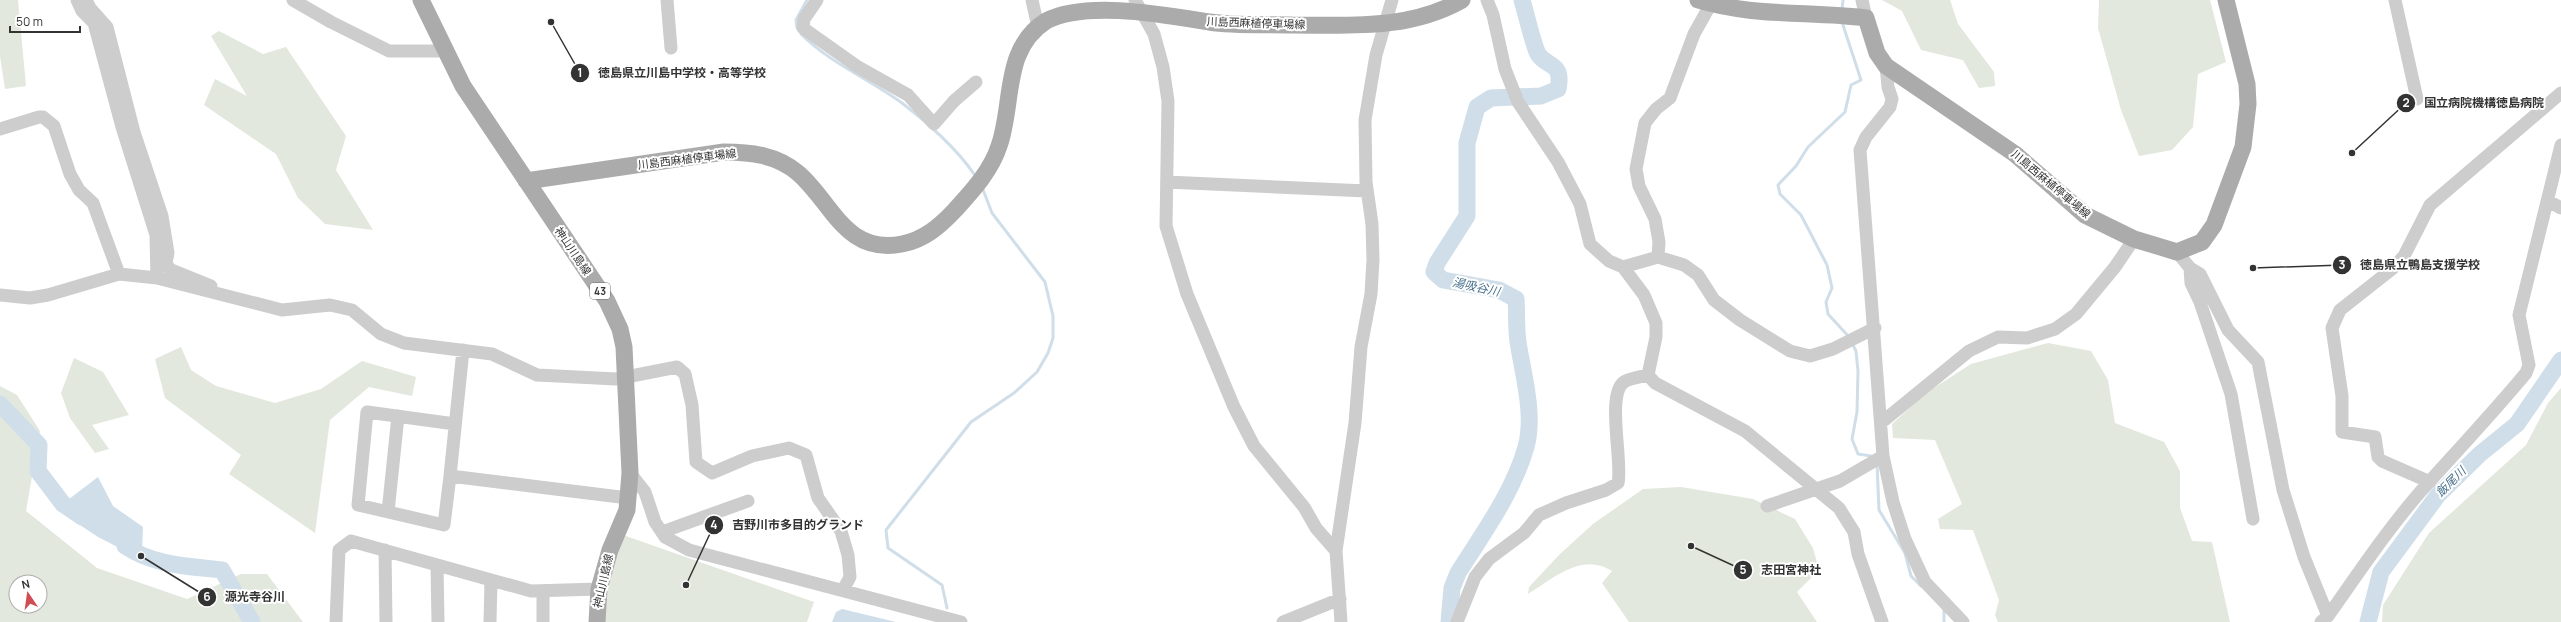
<svg xmlns="http://www.w3.org/2000/svg" width="2561" height="622" font-family="Manrope,'Noto Sans JP',sans-serif">
  <rect width="100%" height="100%" fill="#fff"/>
  <!-- green -->
  <path fill="#e2e8dd" fill-rule="evenodd" d="M0 0H18L26 86 5 89 0 56Z
    M1882 0H1950L1958 24 1994 72 1995 86 1979 88 1963 60 1921 50 1902 11Z
    M2099 0H2210L2226 62 2198 74 2193 127 2172 150 2139 156 2121 110 2098 28Z
    M219 31 263 54 286 47 346 136 336 170 373 230 325 224 298 198 276 154 204 105 215 79 247 96 211 36Z
    M2048 343 2091 351 2108 380 2115 423 2164 442 2180 471V508L2192 541 2212 542 2230 622H1998L1995 615 1999 600 1973 530 1940 529 1938 519 1962 504 1935 440 1893 438 1892 424 1926 393 1971 364Z
    M181 347 191 370 216 386 275 403 321 389 362 361 416 377 412 396 369 387 330 420 315 533 229 474 241 455 165 398 155 359Z
    M74 358 103 372 129 415 92 425 109 449 95 453 70 418 61 393Z
    M0 386 17 395 40 431 26 511 97 568 187 599 241 574H267L303 622H0ZM16 582H40V606H16Z
    M2561 388V622H2382L2383 605 2429 533 2526 445 2548 403Z
    M1681 487 1753 499 1795 519 1813 548 1819 570 1797 592 1817 622H1629L1602 583 1612 571C1582 552 1554 578 1528 594L1529 587 1560 554 1593 524 1643 489Z
    M623 535 814 602 807 622H605C603 591 613 564 623 535Z"/>
  <!-- water -->
  <path fill="#cfdee8" d="M98 477 113 506 143 527 142 550 145 557 139 558 98 537 56 509Z
    M842 609 896 622H832L836 612Z"/>
  <g fill="none" stroke-linecap="round" stroke-linejoin="round">
    <!-- stream -->
    <path stroke="#cfdee8" stroke-width="3" d="M1842 10 1843 0
      M1842 22 1861 80 1851 85 1845 112 1808 147 1796 166 1778 185 1780 194 1801 215 1827 265 1832 288 1826 302 1828 314 1850 338
      M797 28 796 20 807 0
      M801 34C830 63 869 79 902 103 926 121 957 149 974 174
      M1852 343 1856 351 1858 371 1857 412 1852 439 1858 454 1871 456
      M1877 464 1879 510 1905 553 1911 576 1921 586
      M947 608 942 585 888 548 886 530 971 422 1014 393 1037 372 1048 353 1053 338V316L1045 282 992 213 982 187
      M1944 610V622"/>
    <!-- river -->
    <path stroke="#cfdee8" stroke-width="17" d="M0 404 39 445 38 471 63 504 82 517
      M125 546C155 566 188 566 222 570L252 622
      M1449 622 1452 588 1458 573C1483 533 1513 493 1526 447 1535 415 1523 374 1518 342 1516 328 1517 313 1516 299L1499 290 1443 280 1434 272 1437 263 1467 216V143L1477 107 1491 98 1541 96 1558 89C1564 60 1544 68 1537 52 1531 36 1527 17 1522 0
      M2368 622 2381 572 2438 495 2480 454 2517 424 2561 360"/>
    <!-- minor -->
    <path stroke="#cdcdcd" stroke-width="13" d="M77 0 82 11 94 23 122 127 156 235 157 278
      M86 0 90 8 107 27 134 132 162 216 168 253 166 262 169 269 211 286
      M293 0 331 22 389 51H445
      M667 0 671 48
      M817 0 804 19 803 28 858 67 908 95 934 124 954 101 976 82
      M1032 0 1038 27
      M1135 0 1154 34 1163 67 1168 101 1166 226 1187 294 1234 407 1254 446 1304 507 1316 528 1336 551
      M1487 0 1493 15 1505 69 1518 102 1558 162 1580 204 1590 244 1609 261 1623 267 1644 295 1656 323V337L1648 375
      M1862 0 1866 18
      M2395 0 2417 99
      M1886 66 1888 87 1892 99 1890 107 1866 137 1860 150 1883 456 1893 502 1905 539 1925 582 1963 622
      M0 129 39 117H43L54 126 70 174 79 190 93 203 119 274
      M1167 182 1367 191
      M2548 201 2561 208
      M2177 252 2190 268 2200 274 2228 330 2258 362 2283 490 2304 557 2328 616
      M1658 257 1684 265 1698 275 1714 300 1740 320 1790 351 1810 356 1833 349 1875 328
      M1623 267 1658 257 1659 242 1655 219 1639 186 1636 169 1645 123 1656 109 1670 98 1694 34 1713 0
      M2190 268 2191 283 2200 302 2231 394 2253 519
      M0 295 30 298 48 295 119 274 157 278 282 310 330 305 352 310 381 334 404 343 492 354 537 375 616 379 677 367 685 374 692 405 696 462 712 473 752 456 789 448 806 455 818 498 841 531 848 555 850 577 843 590
      M463 350 450 476 628 498
      M1648 375 1655 383 1745 431 1839 508 1854 532 1858 554 1882 622
      M1882 422 1969 351 1998 337 2027 338 2055 329 2076 314 2115 267 2134 239
      M630 473 645 492 655 522 665 537 689 550 961 622
      M450 476 444 525 358 505 367 412 455 424
      M2430 482 2382 461 2378 457 2375 437 2342 432V396L2332 328 2340 310 2392 269 2404 256 2430 205 2561 93
      M1767 506 1840 481 1883 456
      M388 512 398 416
      M662 532 748 501
      M385 550 386 622
      M437 565 438 622
      M543 591V622
      M336 622 339 550 351 541 531 591 599 589
      M490 622 491 580
      M1283 622 1340 599
      M1341 622 1336 551 1355 423 1361 347 1371 294 1373 260 1372 224 1366 182 1365 120 1376 55 1392 0
      M1457 622 1475 577 1489 559 1524 533 1539 515 1566 503 1606 490 1618 483C1623 463 1606 394 1624 382 1630 378 1641 377 1648 375
      M2321 622 2328 616C2358 574 2387 530 2421 491 2456 452 2492 414 2526 373L2529 365 2519 315 2561 145"/>
    <!-- major -->
    <path stroke="#ababab" stroke-width="17" d="M421 0 463 86 607 301 620 329 624 347 630 473 627 510 610 550 599 589 597 622
      M1698 0C1753 17 1810 11 1866 18L1877 53 1886 66 2015 154 2085 215 2134 239 2177 252 2202 242 2214 225 2243 147 2248 104 2247 84 2226 0
      M526 181 724 152C751 152 777 155 798 173 832 202 845 255 902 244 924 240 940 226 955 210 972 191 991 171 999 146 1014 104 1002 49 1046 21 1086 0 1165 15 1209 22 1236 26 1264 24 1292 25 1351 25 1409 30 1462 0"/>
  </g>
  <g text-anchor="middle" stroke-width="4" stroke-linejoin="round" paint-order="stroke">
    <!-- shield labels -->
    <rect fill="#fff" stroke="#707070" stroke-width="1" x="590" y="283" width="20" height="16" rx="3"/>
    <g font-size="10" font-weight="bold" fill="#333">
      <text x="600" y="295">43</text>
    </g>
    <!-- street labels -->
    <g font-size="11" fill="#333" stroke="#fff">
      <text transform="translate(1256 23) rotate(2)" y="4">川島西麻植停車場線</text>
      <text transform="translate(687 159) rotate(-7)" y="4">川島西麻植停車場線</text>
      <text transform="translate(2051 184) rotate(40)" y="4">川島西麻植停車場線</text>
      <text transform="translate(573 251) rotate(56)" y="4">神山川島線</text>
      <text transform="translate(603 581) rotate(-77)" y="4">神山川島線</text>
    </g>
    <!-- water labels -->
    <g font-size="12" font-style="italic" fill="#49718d" stroke="#fff">
      <text transform="translate(1476 287) rotate(12)" y="4">湯吸谷川</text>
      <text transform="translate(2451 482) rotate(-45)" y="4">飯尾川</text>
    </g>
  </g>
  <!-- callouts -->
  <path fill="none" stroke="#333" stroke-width="1.5" d="M551 22L580 73M2352 153L2406 103M2253 268L2342 265M686 585L714 525M1691 546L1743 570M141 556L207 597"/>
  <g fill="#333" stroke="#fff" stroke-width="1.5">
    <circle cx="551" cy="22" r="4"/>
    <circle cx="2352" cy="153" r="4"/>
    <circle cx="2253" cy="268" r="4"/>
    <circle cx="686" cy="585" r="4"/>
    <circle cx="1691" cy="546" r="4"/>
    <circle cx="141" cy="556" r="4"/>
    <circle cx="580" cy="73" r="10"/>
    <circle cx="2406" cy="103" r="10"/>
    <circle cx="2342" cy="265" r="10"/>
    <circle cx="714" cy="525" r="10"/>
    <circle cx="1743" cy="570" r="10"/>
    <circle cx="207" cy="597" r="10"/>
  </g>
  <g font-size="12" text-anchor="middle" font-weight="bold" fill="#fff">
    <text x="580" y="77">1</text>
    <text x="2406" y="107">2</text>
    <text x="2342" y="269">3</text>
    <text x="714" y="529">4</text>
    <text x="1743" y="574">5</text>
    <text x="207" y="601">6</text>
  </g>
  <g font-size="12" text-anchor="middle" font-weight="bold" fill="#333" stroke="#fff" stroke-width="4" stroke-linejoin="round" paint-order="stroke">
    <text x="682" y="77">徳島県立川島中学校・高等学校</text>
    <text x="2484" y="107">国立病院機構徳島病院</text>
    <text x="2420" y="269">徳島県立鴨島支援学校</text>
    <text x="798" y="529">吉野川市多目的グランド</text>
    <text x="1791" y="574">志田宮神社</text>
    <text x="255" y="601">源光寺谷川</text>
  </g>
  <!-- north arrow -->
  <g transform="translate(28 594) rotate(347)"><circle r="19" fill="#ffffff" stroke="#adadad"/>
  <path d="M0-3L7 15L0 10L-7 15Z" fill="#d24d53"/>
  <text y="-6" font-size="11" font-weight="bold" text-anchor="middle" fill="#333333">N</text>
  </g>
  <!-- scale -->
  <path d="M10 26v6h70v-6" fill="none" stroke="#333333" stroke-width="2"/>
  <text x="16" y="26" font-size="12" fill="#333333" stroke="#ffffff" stroke-width="3" paint-order="stroke">50 m</text>
</svg>
